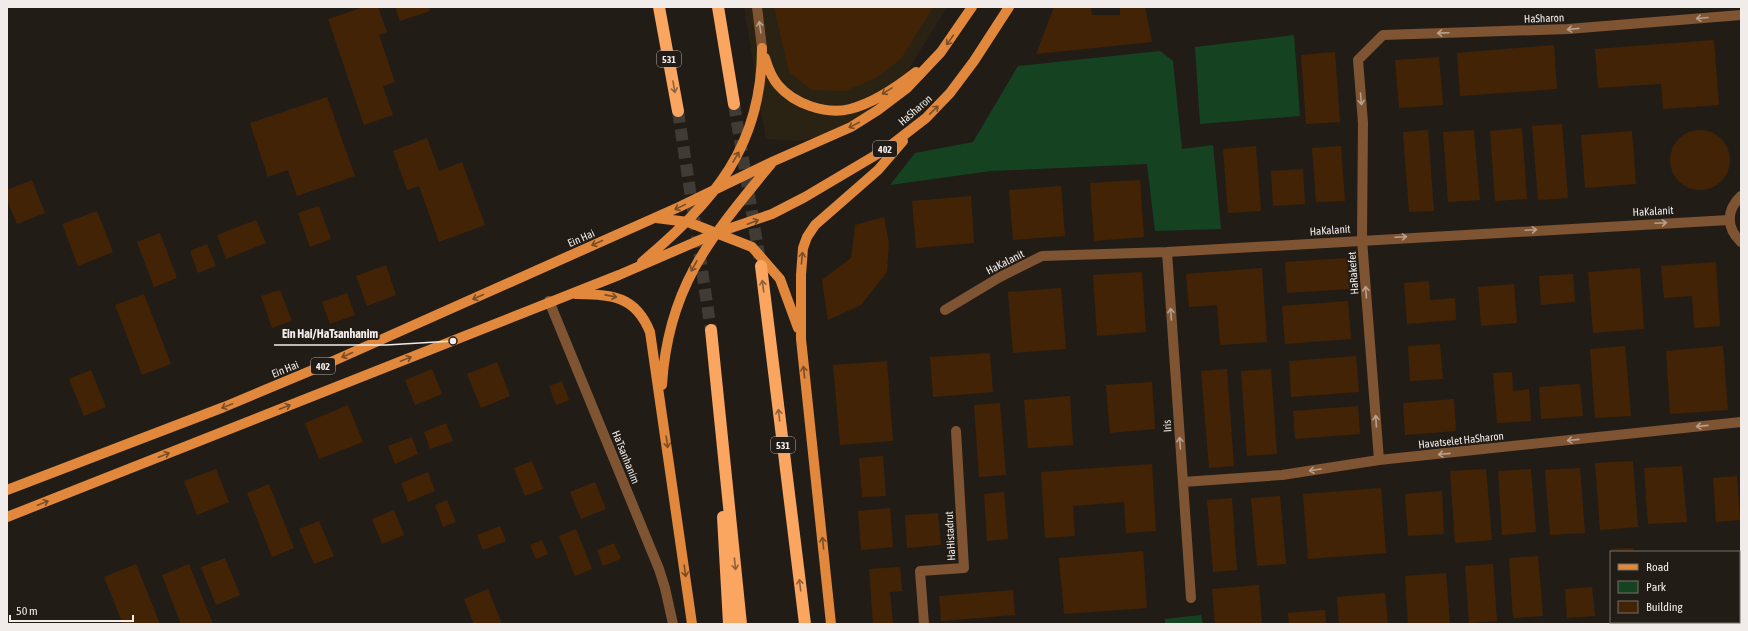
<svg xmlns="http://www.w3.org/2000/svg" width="1748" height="631" font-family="'Asap Condensed',sans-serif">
  <rect width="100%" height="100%" fill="#221c17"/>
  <!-- commercial -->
  <path fill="#2a2313" d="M744 7H947L891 98 856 128 799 141 766 139Z"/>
  <!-- green -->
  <path fill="#154321" d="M1294 35 1300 116 1200 124 1195 47Z
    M1160 51 1173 61 1182 149 1213 145 1221 229 1155 231 1147 164 991 171 890 185 915 153 973 142 1018 66Z
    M1201 615 1203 624H1165V619Z"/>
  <!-- building -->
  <path fill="#432305" d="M364 7H378L387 32 379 35 395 82 383 86 393 115 364 125 328 19Z
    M395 7H428L430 11 400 21Z
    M774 7H933L901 59 876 78 845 91 812 90 789 72Z
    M1054 7H1091L1092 15H1120V7H1145L1152 42 1036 54Z
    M1714 40 1719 105 1663 109 1661 84 1598 88 1595 49Z
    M1554 45 1557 89 1460 96 1457 53Z
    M1335 52 1340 122 1306 124 1301 55Z
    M1439 57 1443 105 1399 108 1395 60Z
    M327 97 355 176 297 196 288 170 268 177 250 123Z
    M1562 124 1568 198 1538 200 1532 126Z
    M1522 128 1527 199 1495 201 1490 131Z
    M1428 130 1434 211 1409 212 1403 132Z
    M1474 130 1480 200 1448 202 1443 132Z
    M1670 160a30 30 0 1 1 60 0a30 30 0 1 1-60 0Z
    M1632 131 1636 184 1585 188 1581 135Z
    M427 138 439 171 462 162 485 225 439 242 419 186 407 190 393 151Z
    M1256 146 1261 211 1228 213 1223 149Z
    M1341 146 1345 201 1316 202 1312 148Z
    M1303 169 1305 204 1273 206 1271 171Z
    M32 180 45 213 17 224 7 200V190Z
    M1140 180 1144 237 1094 241 1090 183Z
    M1061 186 1065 236 1013 240 1009 190Z
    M971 196 974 243 916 248 912 201Z
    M319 206 331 239 310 247 298 213Z
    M97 211 113 252 78 266 62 224Z
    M884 217 889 243 887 272 861 305 828 320 822 280 851 258 855 225Z
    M256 220 266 243 226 259 217 235Z
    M160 233 177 278 154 287 137 242Z
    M207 244 216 266 198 273 190 251Z
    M1347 258 1350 289 1287 293 1285 262Z
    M1716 262 1720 326 1694 328 1692 296 1664 298 1661 266Z
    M386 265 396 295 367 306 356 276Z
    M1262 268 1267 342 1220 345 1217 305 1189 307 1186 274Z
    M1640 268 1644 329 1593 333 1588 272Z
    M1142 272 1146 332 1097 336 1093 275Z
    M1573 274 1575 302 1541 305 1539 276Z
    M1429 281 1430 300 1455 298 1456 320 1407 324 1404 283Z
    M1514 284 1517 323 1481 326 1478 287Z
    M1061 288 1066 349 1013 353 1008 292Z
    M280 290 292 321 272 328 261 296Z
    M347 293 355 315 330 324 322 302Z
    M144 294 171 364 142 375 115 305Z
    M1348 301 1351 339 1285 344 1282 306Z
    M1440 344 1443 379 1410 381 1408 346Z
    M1625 346 1631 416 1595 418 1590 349Z
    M1723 346 1728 410 1670 414 1666 351Z
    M990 353 993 392 933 397 930 357Z
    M1356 356 1359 392 1291 397 1289 361Z
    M887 361 893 441 840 445 833 365Z
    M497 362 510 396 481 408 467 374Z
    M432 369 442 394 415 405 405 380Z
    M1227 369 1234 466 1209 468 1201 371Z
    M1271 369 1277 454 1247 456 1241 371Z
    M91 370 106 407 84 416 69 379Z
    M1512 372 1513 391 1529 389 1531 421 1497 423 1493 373Z
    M562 381 569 400 556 405 549 386Z
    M1152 382 1155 429 1110 433 1106 385Z
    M1580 384 1583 416 1541 419 1539 387Z
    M1070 396 1073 445 1028 448 1024 400Z
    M1454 399 1456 431 1405 435 1403 403Z
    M1000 403 1006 475 979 477 974 405Z
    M348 405 363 442 319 459 305 423Z
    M1358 406 1360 434 1295 439 1293 411Z
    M446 423 453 441 430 449 424 432Z
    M412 437 418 454 395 464 388 446Z
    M883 456 886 496 862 497 859 458Z
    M532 461 543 489 525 496 514 468Z
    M1633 461 1638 527 1600 530 1595 463Z
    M1152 464 1156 531 1126 533 1124 502 1073 506 1075 536 1045 538 1041 472Z
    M1682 466 1687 522 1648 524 1644 468Z
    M1580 468 1585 533 1550 535 1545 470Z
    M216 469 229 502 197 515 184 481Z
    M1486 469 1492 540 1455 543 1450 471Z
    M1531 469 1536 532 1502 535 1498 471Z
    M428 472 435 491 408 502 401 483Z
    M1737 476 1740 520 1716 522 1713 478Z
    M595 482 606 509 581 519 570 492Z
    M269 484 294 548 272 557 247 493Z
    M1381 488 1386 553 1308 559 1303 494Z
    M1442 491 1444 534 1408 536 1405 494Z
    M1004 492 1008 539 987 541 984 494Z
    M1280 496 1286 564 1257 566 1251 498Z
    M1232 498 1237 570 1213 572 1207 500Z
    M447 500 456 522 443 527 435 505Z
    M890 508 893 547 861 550 858 511Z
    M394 510 404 535 382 544 372 519Z
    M938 513 941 545 907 548 905 515Z
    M319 521 334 556 314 564 299 529Z
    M500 526 506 541 483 550 477 535Z
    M576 529 592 569 575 576 559 536Z
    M542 540 548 554 536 559 530 545Z
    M614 543 621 559 603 566 597 550Z
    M1633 548V552H1611V549Z
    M1143 551 1147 608 1064 614 1059 558Z
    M1538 556 1543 616 1513 618 1509 558Z
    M225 558 240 595 216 605 201 567Z
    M136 564 160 624H123L104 577Z
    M189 564 213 624H181L162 575Z
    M1493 564 1497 621 1469 623 1465 566Z
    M900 567 902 591 890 592 893 624H873L869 569Z
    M1446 573 1450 624H1408L1405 576Z
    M1259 585 1262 624H1215L1212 589Z
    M1592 587 1595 616 1567 618 1565 589Z
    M488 589 502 624H474L464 599Z
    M1013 590 1015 615 941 621 939 596Z
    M1385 593 1388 624H1339L1337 597Z
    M1325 610 1326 624H1289L1288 613Z
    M1699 622H1737L1738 624H1699Z"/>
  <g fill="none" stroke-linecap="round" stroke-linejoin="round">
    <!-- motorway-tunnel -->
    <path stroke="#413b36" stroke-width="12" stroke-dasharray="12 6" stroke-linecap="butt" d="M734 104 760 261
      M678 111 711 330"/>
    <!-- minor -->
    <path stroke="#7e5432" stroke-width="10" d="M757 7 762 48
      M1167 252 1191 598
      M549 301 659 569 665 588 673 624
      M945 310 1000 277 1042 256 1167 252 1729 220
      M1379 460 1362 240 1363 123 1358 60 1383 35 1568 29 1741 15
      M1183 482 1282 475 1379 460 1741 422
      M924 624 920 571 964 568 956 431"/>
    <!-- tertiary -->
    <path stroke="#7e5432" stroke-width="10" d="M1741 196C1726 210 1726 228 1741 242"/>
    <!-- primary -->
    <path stroke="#e1883c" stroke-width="10" d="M765 58C768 68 771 77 778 85 794 104 826 115 850 109 874 103 897 87 916 72
      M656 218 688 222 752 247 780 279 798 328
      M642 262C714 201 762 147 762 48
      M576 294C612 295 635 295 650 332L692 624
      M662 385C668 286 711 237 771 164
      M7 490 224 407 322 366 679 207 774 161 851 127 878 110 907 88 941 52 972 7
      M7 517 619 275 716 233 772 214 805 197 886 149 926 118 950 93 974 61 1009 7
      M831 624 801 339V275L803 248 807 237 815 225 878 170 903 141"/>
    <!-- motorway -->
    <path stroke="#faa560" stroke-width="12" d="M659 7 678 111
      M718 7 734 104
      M761 266 805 624
      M711 330 741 624
      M723 517 729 624"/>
  </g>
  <!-- one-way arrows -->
  <defs><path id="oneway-shaft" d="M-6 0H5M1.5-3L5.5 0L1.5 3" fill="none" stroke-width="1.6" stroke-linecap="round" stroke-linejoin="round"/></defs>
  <g stroke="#b8a08e">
    <use href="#oneway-shaft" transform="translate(1702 18) rotate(175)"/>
    <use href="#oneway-shaft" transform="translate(760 27) rotate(-98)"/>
    <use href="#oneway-shaft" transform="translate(1573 29) rotate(174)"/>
    <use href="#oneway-shaft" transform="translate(1443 33) rotate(178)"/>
    <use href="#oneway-shaft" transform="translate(1361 99) rotate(85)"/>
    <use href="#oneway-shaft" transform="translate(1661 223) rotate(-3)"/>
    <use href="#oneway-shaft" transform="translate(1531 230) rotate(-3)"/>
    <use href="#oneway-shaft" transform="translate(1401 237) rotate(-3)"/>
    <use href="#oneway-shaft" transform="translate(1366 292) rotate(-94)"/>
    <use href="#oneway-shaft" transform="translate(1171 314) rotate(-94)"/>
    <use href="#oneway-shaft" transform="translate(1376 421) rotate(-94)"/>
    <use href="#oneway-shaft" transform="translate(1702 426) rotate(174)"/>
    <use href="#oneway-shaft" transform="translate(1573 440) rotate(174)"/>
    <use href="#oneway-shaft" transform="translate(1180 443) rotate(-94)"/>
    <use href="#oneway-shaft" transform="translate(1444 454) rotate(174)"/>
    <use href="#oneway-shaft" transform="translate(1315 470) rotate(171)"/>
  </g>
  <g stroke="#784d28">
    <use href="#oneway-shaft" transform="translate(950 40) rotate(125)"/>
    <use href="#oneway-shaft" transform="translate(887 91) rotate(148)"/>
    <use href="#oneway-shaft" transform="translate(934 110) rotate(-44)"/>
    <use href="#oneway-shaft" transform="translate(854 125) rotate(152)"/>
    <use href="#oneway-shaft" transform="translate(736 157) rotate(-60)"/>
    <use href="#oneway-shaft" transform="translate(680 207) rotate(154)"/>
    <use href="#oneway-shaft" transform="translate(753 222) rotate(-21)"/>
    <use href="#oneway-shaft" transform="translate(597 243) rotate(156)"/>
    <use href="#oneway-shaft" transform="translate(802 258) rotate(-84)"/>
    <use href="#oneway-shaft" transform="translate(694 266) rotate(119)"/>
    <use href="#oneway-shaft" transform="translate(611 296) rotate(11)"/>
    <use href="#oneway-shaft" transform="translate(478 297) rotate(156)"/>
    <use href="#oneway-shaft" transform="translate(347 355) rotate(156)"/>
    <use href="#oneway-shaft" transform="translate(406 359) rotate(-22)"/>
    <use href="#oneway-shaft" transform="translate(804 372) rotate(-96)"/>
    <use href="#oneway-shaft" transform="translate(227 406) rotate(158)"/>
    <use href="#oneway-shaft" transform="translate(285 407) rotate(-22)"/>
    <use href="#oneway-shaft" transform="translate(667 442) rotate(82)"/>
    <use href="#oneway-shaft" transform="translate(164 455) rotate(-22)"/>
    <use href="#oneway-shaft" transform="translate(43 503) rotate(-22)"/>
    <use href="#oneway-shaft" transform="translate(823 543) rotate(-96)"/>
    <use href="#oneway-shaft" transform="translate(685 571) rotate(82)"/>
  </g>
  <g stroke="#8e603c">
    <use href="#oneway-shaft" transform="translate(674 87) rotate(80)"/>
    <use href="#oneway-shaft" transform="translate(763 286) rotate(-97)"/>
    <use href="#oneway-shaft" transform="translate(779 415) rotate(-97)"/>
    <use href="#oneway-shaft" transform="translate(735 564) rotate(84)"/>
    <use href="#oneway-shaft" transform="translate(800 585) rotate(-97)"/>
  </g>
  <g text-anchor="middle" stroke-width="4" stroke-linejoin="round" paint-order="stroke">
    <!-- shield labels -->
    <g fill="#221c17" stroke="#b3aeaa" stroke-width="1">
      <rect x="657" y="51" width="24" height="16" rx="3"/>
      <rect x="873" y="141" width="24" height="16" rx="3"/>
      <rect x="311" y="358" width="24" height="16" rx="3"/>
      <rect x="771" y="437" width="24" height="16" rx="3"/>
    </g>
    <g font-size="10" font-weight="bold" fill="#f1ece9">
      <text x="669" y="63">531</text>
      <text x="885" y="153">402</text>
      <text x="323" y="370">402</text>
      <text x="783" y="449">531</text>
    </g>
    <!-- street labels -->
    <g font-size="11" fill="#f1ece9" stroke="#221c17">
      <text transform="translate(1544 18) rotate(-2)" y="4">HaSharon</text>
      <text transform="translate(915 110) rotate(-41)" y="4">HaSharon</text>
      <text transform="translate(1653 211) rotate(-3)" y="4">HaKalanit</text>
      <text transform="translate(1330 230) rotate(-4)" y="4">HaKalanit</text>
      <text transform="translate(581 238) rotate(-24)" y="4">Ein Hai</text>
      <text transform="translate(1005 262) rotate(-27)" y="4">HaKalanit</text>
      <text transform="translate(1353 273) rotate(-94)" y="4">HaRakefet</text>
      <text transform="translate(285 369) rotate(-22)" y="4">Ein Hai</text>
      <text transform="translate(1167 426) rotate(-94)" y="4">Iris</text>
      <text transform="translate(1461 440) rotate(-6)" y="4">Havatselet HaSharon</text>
      <text transform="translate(626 457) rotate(68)" y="4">HaTsanhanim</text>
      <text transform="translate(950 536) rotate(-93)" y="4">HaHistadrut</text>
    </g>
  </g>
  <!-- callouts -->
  <path fill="none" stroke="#f1ece9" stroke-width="1.5" d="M453 341L386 345H274"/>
  <circle fill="#f1ece9" stroke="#221c17" stroke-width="1.5" cx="453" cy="341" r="4"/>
  <g font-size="12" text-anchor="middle" font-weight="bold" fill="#f1ece9" stroke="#221c17" stroke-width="4" stroke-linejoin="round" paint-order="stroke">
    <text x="330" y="338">Ein Hai/HaTsanhanim</text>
  </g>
  <!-- border -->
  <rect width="1748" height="631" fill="none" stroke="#f1ece9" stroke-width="16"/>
  <!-- legend -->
  <rect x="1610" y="551" width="130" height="72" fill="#221c17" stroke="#756f6b"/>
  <rect x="1618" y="564" width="20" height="6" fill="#e1883c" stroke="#756f6b"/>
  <text x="1646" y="571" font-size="12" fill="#f1ece9">Road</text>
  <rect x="1618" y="581" width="20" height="12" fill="#154321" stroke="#756f6b"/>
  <text x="1646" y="591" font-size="12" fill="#f1ece9">Park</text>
  <rect x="1618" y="601" width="20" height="12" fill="#432305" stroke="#756f6b"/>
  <text x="1646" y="611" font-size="12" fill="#f1ece9">Building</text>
  <!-- scale -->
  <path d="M10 615v6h123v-6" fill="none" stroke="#f1ece9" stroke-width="2"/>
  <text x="16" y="615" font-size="12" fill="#f1ece9" stroke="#221c17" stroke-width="3" paint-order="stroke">50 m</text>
</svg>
